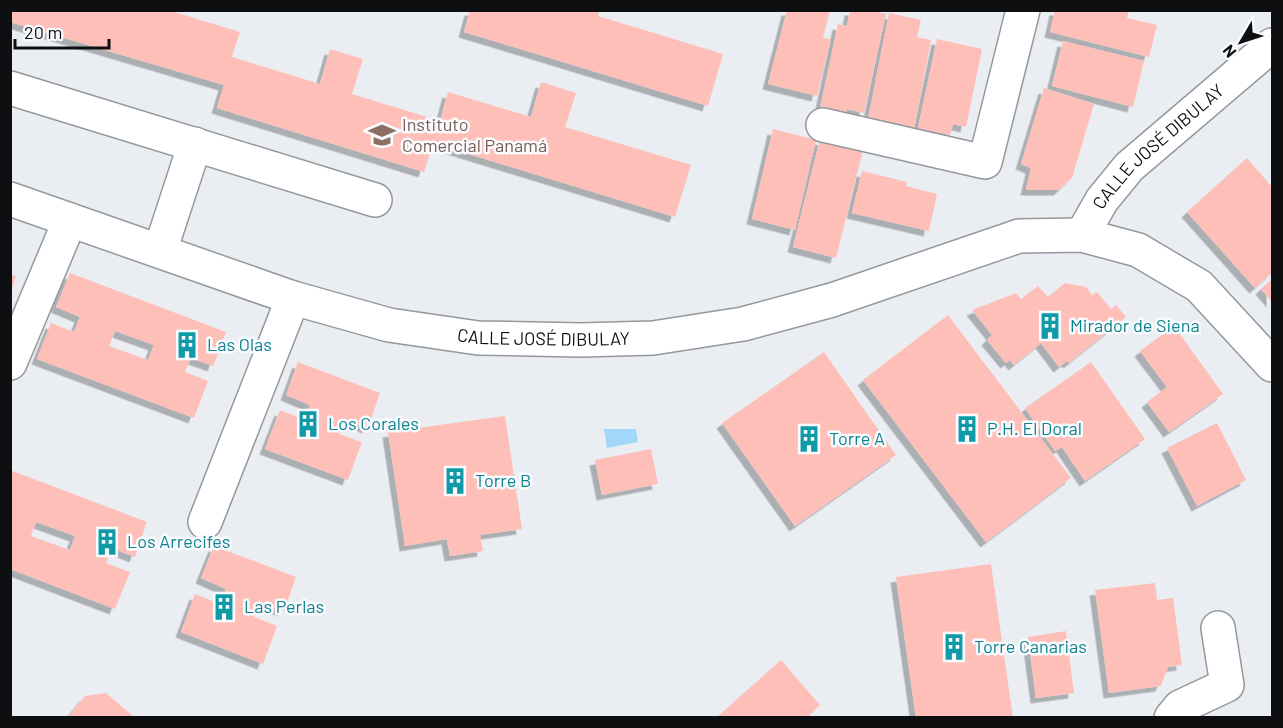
<svg xmlns="http://www.w3.org/2000/svg" width="1283" height="728" font-family="Barlow,sans-serif">
  <defs>
    <filter id="shadow"><feDropShadow dx="-5.5" dy="5.5" stdDeviation="0" flood-color="#0004"/></filter>
  </defs>
  <rect width="100%" height="100%" fill="#eaeef3"/>
  <!-- water -->
  <path fill="#a2d7fa" d="M604 429H636L638 442 607 448Z"/>
  <!-- building -->
  <path fill="#febfb9" fill-rule="evenodd" filter="url(#shadow)" d="M10 10H168L240 32 232 57 320 84 330 49 363 59 352 94 440 121 448 92 531 117 541 82 576 93 565 127 691 165 675 217 433 143 424 172 217 108 224 85 10 22Z
    M470 10H599L598 16 723 54 708 106 464 32Z
    M787 10H830L823 38 831 39 817 96 768 84Z
    M850 10H869L886 14 864 113 847 109 845 118 819 113 838 24 847 26Z
    M1055 10H1129L1127 18 1157 25 1149 57 1050 32Z
    M889 13 921 20 917 37 931 40 914 129 868 119Z
    M937 39 982 49 966 127 953 124 950 135 918 128Z
    M1063 41 1144 61 1133 107 1052 86Z
    M1044 88 1094 104 1072 178 1059 190H1026L1031 168 1021 164Z
    M773 129 816 140 795 230 752 219Z
    M820 139 863 150 836 258 793 247Z
    M1247 158 1272 187V273L1255 288 1187 212Z
    M862 171 907 182 906 186 937 194 929 231 852 213Z
    M70 273 226 332 213 366 191 358 185 372 208 381 194 418 37 359 51 323 74 332 80 317 56 307ZM115 331 154 345 148 360 109 346Z
    M10 274 16 276 11 291H10Z
    M1272 279V302L1261 289Z
    M1065 283 1086 287 1092 295 1097 292 1111 309 1116 305 1126 317 1069 363 1067 361 1059 367 1041 343 1014 365 1010 360 1006 363 987 340 992 335 972 310 1016 293 1021 299 1038 286 1048 297Z
    M948 315 1071 478 986 542 863 380Z
    M1174 326 1223 394 1169 432 1147 402 1167 387 1140 351Z
    M824 352 896 455 795 526 722 423Z
    M298 362 380 393 368 428 344 418 339 434 362 442 348 480 265 449 280 410 304 420 310 405 286 395Z
    M1091 362 1145 439 1085 481 1062 447 1055 451 1025 408Z
    M505 416 522 529 480 535 483 551 450 556 447 539 405 546 388 432Z
    M1217 423 1246 480 1197 506 1167 448Z
    M651 449 658 484 602 495 595 460Z
    M10 470 147 522 135 557 112 548 106 563 130 572 115 609 10 569ZM36 522 75 536 70 550 31 536Z
    M214 546 296 577 284 611 260 602 254 617 277 626 263 664 181 632 195 594 220 604 226 589 201 578Z
    M991 564 1013 718H916L896 577Z
    M1155 583 1157 600 1173 598 1182 665 1168 667 1161 686 1109 693 1095 590Z
    M1066 631 1074 693 1036 698 1028 637Z
    M781 660 820 705 806 718H716Z
    M106 693 135 718H67L85 696Z"/>
  <g fill="none" stroke-linecap="round" stroke-linejoin="round">
    <defs>
      <g id="minor">
        <path d="M10 88 375 200"/>
        <path d="M823 125 985 162 1023 10"/>
        <path id="s1" d="M10 199 293 298 389 325 478 338 581 340 653 338 743 324 832 300 1019 236 1082 235 1138 250 1199 286 1272 365"/>
        <path id="s2" d="M1082 235 1102 200 1129 167 1272 45"/>
        <path d="M160 251 195 144"/>
        <path d="M10 363 70 220"/>
        <path d="M205 522 293 298"/>
        <path d="M1171 718 1180 707 1227 685 1218 628"/>
      </g>
    </defs>
    <!-- minor casing -->
    <use href="#minor" stroke="#94989d" stroke-width="36"/>
    <!-- minor -->
    <use href="#minor" stroke="#fff" stroke-width="33"/>
  </g>
  <!-- icons -->
  <defs>
    <symbol id="school-bare" viewBox="-9 -9 18 18"><path d="M0-5L7-2L0 1L-7-2ZM-4 1L0 2.5L4 1V4Q0 6-4 4Z" fill="#8d6e63" stroke="#f9fbfe" stroke-width="2.5" paint-order="stroke"/></symbol>
    <symbol id="building-bare" viewBox="-9 -9 18 18"><path d="M-4-6H4V6H1V3H-1V6H-4ZM-2.5-4.3h1.7v1.8h-1.7ZM.8-4.3h1.7v1.8H.8ZM-2.5-1h1.7V.8h-1.7ZM.8-1h1.7V.8H.8Z" fill="#0f9aa8" stroke="#f9fbfe" stroke-width="2.5" paint-order="stroke"/></symbol>
  </defs>
  <g fill-rule="evenodd">
    <use href="#school-bare" x="363" y="116" width="38" height="38"/>
    <use href="#building-bare" x="1031" y="307" width="38" height="38"/>
    <use href="#building-bare" x="168" y="326" width="38" height="38"/>
    <use href="#building-bare" x="289" y="405" width="38" height="38"/>
    <use href="#building-bare" x="948" y="410" width="38" height="38"/>
    <use href="#building-bare" x="790" y="420" width="38" height="38"/>
    <use href="#building-bare" x="436" y="462" width="38" height="38"/>
    <use href="#building-bare" x="88" y="523" width="38" height="38"/>
    <use href="#building-bare" x="205" y="588" width="38" height="38"/>
    <use href="#building-bare" x="935" y="628" width="38" height="38"/>
  </g>
  <g text-anchor="middle" stroke-width="5" stroke-linejoin="round" paint-order="stroke">
    <!-- education labels -->
    <g font-size="18" fill="#785e54" stroke="#f9fbfe" text-anchor="start">
      <text x="402" y="131">Instituto<tspan x="402" dy="21">Comercial Panamá</tspan></text>
    </g>
    <!-- street labels -->
    <g font-size="18" fill="#0e0f11" stroke="#f9fbfe">
      <text dy="6" stroke="none"><textPath href="#s2" startOffset="118">CALLE JOSÉ DIBULAY</textPath></text>
      <text dy="6" stroke="none"><textPath href="#s1" startOffset="555">CALLE JOSÉ DIBULAY</textPath></text>
    </g>
    <!-- culture labels -->
    <g font-size="18" fill="#0d838f" stroke="#f9fbfe" text-anchor="start">
      <text x="1070" y="332">Mirador de Siena</text>
      <text x="207" y="351">Las Olas</text>
      <text x="328" y="430">Los Corales</text>
      <text x="987" y="435">P.H. El Doral</text>
      <text x="829" y="445">Torre A</text>
      <text x="475" y="487">Torre B</text>
      <text x="127" y="548">Los Arrecifes</text>
      <text x="244" y="613">Las Perlas</text>
      <text x="974" y="653">Torre Canarias</text>
    </g>
  </g>
  <!-- border -->
  <rect width="1283" height="728" fill="none" stroke="#0e0f11" stroke-width="24"/>
  <!-- north arrow -->
  <g transform="translate(1241 42) rotate(231)" stroke="#f9fbfe" stroke-width="4.5" paint-order="stroke">
  <path d="M0-4.5L10 22L0 15L-10 22Z" fill="#0e0f11"/>
  <text y="-9" font-size="16" font-weight="bold" text-anchor="middle" fill="#0e0f11">N</text>
  </g>
  <!-- scale -->
  <path d="M15 39v9h94v-9" fill="none" stroke="#0e0f11" stroke-width="3"/>
  <text x="24" y="39" font-size="18" fill="#0e0f11" stroke="#f9fbfe" stroke-width="4.5" paint-order="stroke">20 m</text>
</svg>
